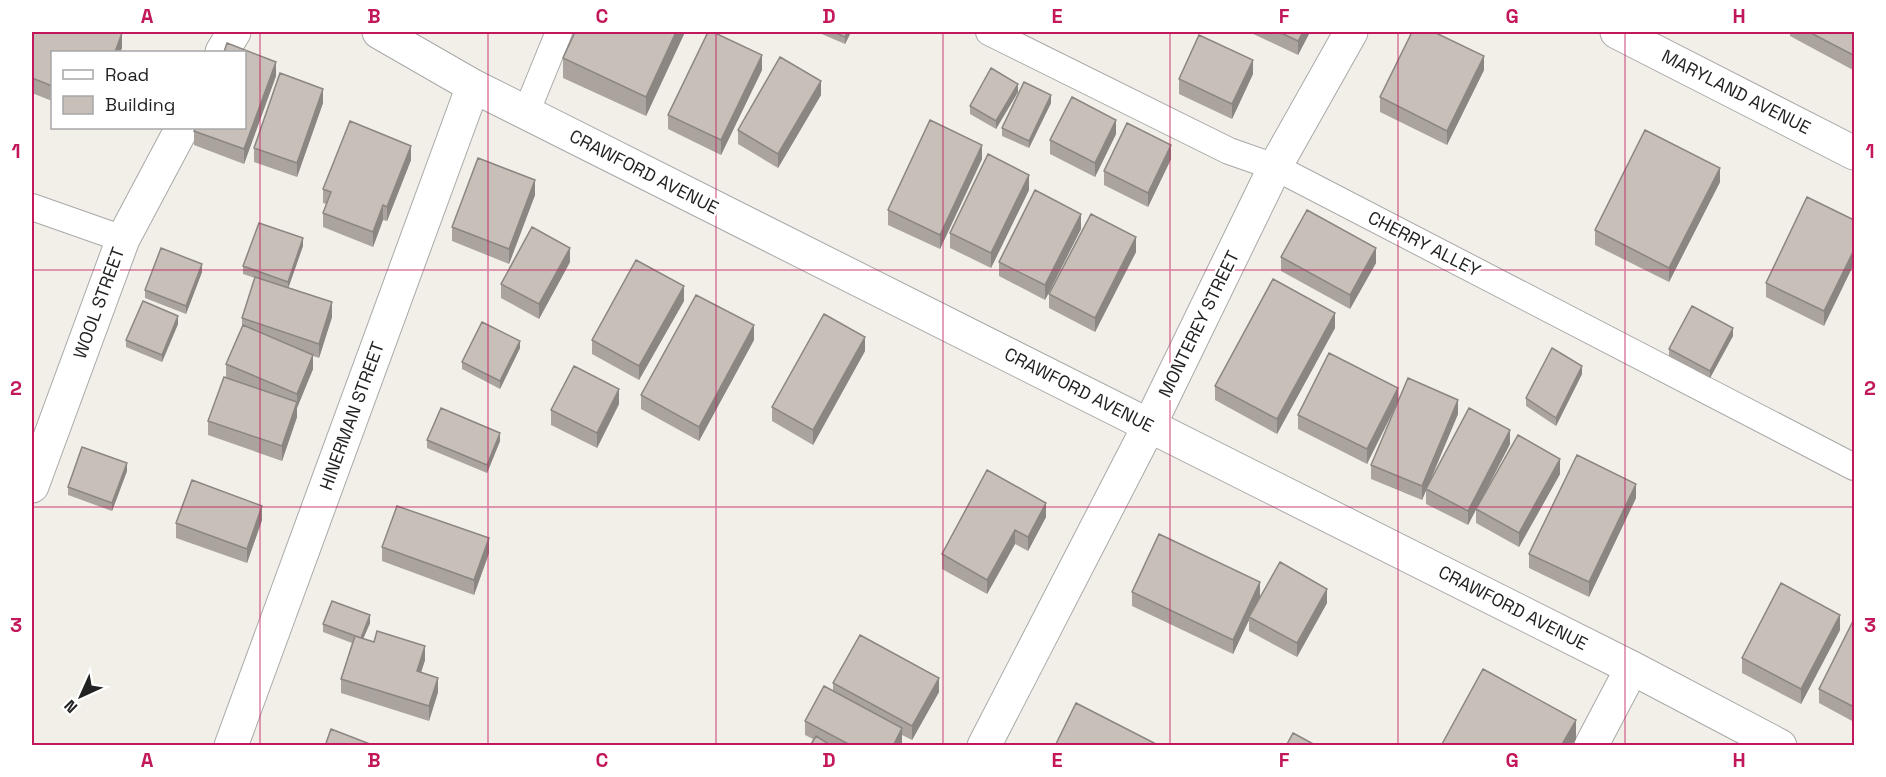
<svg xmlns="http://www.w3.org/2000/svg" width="1886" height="777" font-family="'Space Grotesk',sans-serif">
  <rect width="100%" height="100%" fill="#f2efe9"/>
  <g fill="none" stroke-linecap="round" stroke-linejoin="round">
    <defs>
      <path id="service" d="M989 32 1229 151 1275 167 1854 467
        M526 113 559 32
        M32 207 123 239"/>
      <path id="minor" d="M379 32 473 86 1632 668 1780 746
        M1617 32 1854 153
        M222 52 234 32
        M32 486 123 239 182 128
        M231 746 473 86
        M984 746 1149 426 1275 167 1351 32
        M1591 746 1632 668"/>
    </defs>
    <!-- service casing -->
    <use href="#service" stroke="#a9a9a9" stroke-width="28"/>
    <!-- minor casing -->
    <use href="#minor" stroke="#a9a9a9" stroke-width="35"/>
    <!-- service -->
    <use href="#service" stroke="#fff" stroke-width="26"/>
    <!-- minor -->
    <use href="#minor" stroke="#fff" stroke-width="33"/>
  </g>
  <!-- wall -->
  <path fill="#aba49e" d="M32 32 122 48 120 52H52V101L32 93Z
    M575 32H685L646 116 563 78V58Z
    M817 32H851L845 44Z
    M1249 32H1310L1298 55Z
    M1790 32H1854L1853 70 1790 36Z
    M762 70 721 155 668 129V115Z
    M1484 70 1447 145 1380 112V97Z
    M1253 74 1232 119 1179 94V79Z
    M276 76 244 164 194 145V131Z
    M1018 92 996 129 970 114V106Z
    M821 95 778 168 738 144V130Z
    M323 103 297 177 254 162V148Z
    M1051 103 1029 148 1002 136V128Z
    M1116 134 1095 177 1050 154V140Z
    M982 159 940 249 888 225V210Z
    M1171 159 1148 207 1104 185V171Z
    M411 160 387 221 383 220 373 247 323 227V213L326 204 323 203V189Z
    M1720 182 1669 282 1595 245V230Z
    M1029 190 991 268 950 248V233Z
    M535 195 509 264 452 241V227Z
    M1854 220 1824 326 1766 297V283Z
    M1081 229 1045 300 999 276V262Z
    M303 246 288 288 332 317 319 358 313 356V369L297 408V417L282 461 208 435V421L226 377V364L242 327V318L255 278 243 274V266Z
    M1136 252 1095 332 1049 308V294Z
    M1281 257 1376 263 1350 309 1281 271Z
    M570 262 539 319 501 298V284Z
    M202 272 186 314 145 298V290Z
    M684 301 639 380 592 354V340Z
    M178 324 162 362 126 347V340Z
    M1335 328 1277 434 1215 400V386Z
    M1733 336 1710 378 1669 356V349Z
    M754 340 699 441 641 409V395Z
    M520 348 500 389 462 369V362Z
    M865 351 813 445 772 421V407Z
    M1582 374 1556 426 1526 406V398Z
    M1398 388 1367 464 1298 429V415Z
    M619 404 597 448 551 425V410Z
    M1458 414 1422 500 1371 479V465Z
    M427 440 500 441 487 473 427 448Z
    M1510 444 1468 525 1426 504V489Z
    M127 471 112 511 68 495V487Z
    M1560 474 1519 547 1476 523V509Z
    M1636 498 1589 597 1529 568V554Z
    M1046 517 1028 551 1015 544 987 594 942 569V554Z
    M262 520 247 563 176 538V523Z
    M382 547 489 553 474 595 382 561Z
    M1132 592 1260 597 1256 604 1327 603 1297 657 1249 631V620L1233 654 1132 606Z
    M1854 619V722L1819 703V689Z
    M370 623 363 639 425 660 421 672 438 692 429 721 341 693V679L352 643 323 632V624Z
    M1840 630 1801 704 1742 673V658Z
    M833 683 939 692 912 740 902 735V743L901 746H810L813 739 805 735V721L833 691Z"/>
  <!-- shaded-wall -->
  <path fill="#8b8681" d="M676 32H685L646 116V97Z
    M847 32H851L845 44V37Z
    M1303 32H1310L1298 55V41Z
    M122 33V48L120 52H115Z
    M1854 52V66L1853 70V55Z
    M762 55V70L721 155V140Z
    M1484 56V70L1447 145V131Z
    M1253 60V74L1232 119V104Z
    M276 62V76L244 164V149Z
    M821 81V95L778 168V154Z
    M1018 84V92L996 129V121Z
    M323 89V103L297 177V163Z
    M1051 95V103L1029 148V141Z
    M1116 120V134L1095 177V163Z
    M982 145V159L940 249V235Z
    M1171 145V159L1148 207V193Z
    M411 146V160L387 221V207Z
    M1720 168V182L1669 282V268Z
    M1029 175V190L991 268V253Z
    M535 180V195L509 264V249Z
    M383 205V220L373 247V232Z
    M1081 214V229L1045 300V285Z
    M1136 237V252L1095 332V318Z
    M303 238V246L288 289V282Z
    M570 248V262L539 319V304Z
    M1376 248V263L1350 309V295Z
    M1854 250V264L1824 326V311Z
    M202 264V272L186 314V306Z
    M684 286V301L639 380V366Z
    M332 302V317L319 358V344Z
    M1335 313V328L1277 434V419Z
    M178 316V324L162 362V355Z
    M754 325V340L699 441V427Z
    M1733 328V336L1710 378V371Z
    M865 337V351L813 445V430Z
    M520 341V348L500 389V381Z
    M313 355V369L297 408V394Z
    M1582 366V374L1556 426V418Z
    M1398 388V402L1367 464V449Z
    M619 389V404L597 448V433Z
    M1458 400V414L1422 500V486Z
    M297 402V417L282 461V446Z
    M1510 430V444L1468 525V511Z
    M500 433V441L487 473V465Z
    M1560 459V474L1519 547V533Z
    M127 463V471L112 511V503Z
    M1636 484V498L1589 597V582Z
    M1046 503V517L1028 551V537Z
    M262 506V520L247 563V549Z
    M1015 530V544L987 594V580Z
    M489 538V553L474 595V580Z
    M1260 582V597L1250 617H1249V620L1233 654V640Z
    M1327 589V603L1297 657V643Z
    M370 615V623L360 646V639Z
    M1840 615V630L1801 704V689Z
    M425 646V660L417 685V671Z
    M438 678V692L429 721V706Z
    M939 678V692L912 740V726Z
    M1576 720V739L1572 746H1561Z
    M902 728V743L901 746H893Z"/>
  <!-- building -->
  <path fill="#c7bfb8" stroke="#8b8681" stroke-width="1.5" d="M32 32H117L122 33 115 52H52V86L32 78Z
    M575 32H676L646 97 563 58Z
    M708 32H713L762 55 721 140 668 115Z
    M834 32H847L845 37Z
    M1279 32H1303L1298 41Z
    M1412 32H1434L1484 56 1447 131 1380 97Z
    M1809 32H1854V52L1853 55Z
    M1199 35 1253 60 1232 104 1179 79Z
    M227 43 276 62 244 149 194 131 196 128H244V52H224Z
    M780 57 821 81 778 154 738 130Z
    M991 68 1018 84 996 121 970 106Z
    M280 73 323 89 297 163 254 148Z
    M1024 82 1051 95 1029 141 1002 128Z
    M1072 97 1116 120 1095 163 1050 140Z
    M930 120 982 145 940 235 888 210Z
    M350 121 411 146 387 207 383 205 373 232 323 213 331 192 323 189Z
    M1127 123 1171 145 1148 193 1104 171Z
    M1645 130 1720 168 1669 268 1595 230Z
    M988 154 1029 175 991 253 950 233Z
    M478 158 535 180 509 249 452 227Z
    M1035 190 1081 214 1045 285 999 262Z
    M1807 197 1854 220V250L1824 311 1766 283Z
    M1307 210 1376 248 1350 295 1281 257Z
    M1091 214 1136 237 1095 318 1049 294Z
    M259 223 303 238 288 282 243 266Z
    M532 227 570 248 539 304 501 284Z
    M161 248 202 264 186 306 145 290Z
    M636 260 684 286 639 366 592 340Z
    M255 277 332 302 319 344 242 318Z
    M1273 279 1335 313 1277 419 1215 386Z
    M696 295 754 325 699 427 641 395Z
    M143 301 178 316 162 355 126 340Z
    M1692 306 1733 328 1710 371 1669 349Z
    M824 314 865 337 813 430 772 407Z
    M482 322 520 341 500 381 462 362Z
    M243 325 313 355 297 394 226 364Z
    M1552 348 1582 366 1556 418 1526 398Z
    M1329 353 1398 388 1367 449 1298 415Z
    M574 366 619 389 597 433 551 410Z
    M224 377 297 402 282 446 208 421Z
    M1408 378 1458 400 1422 486 1371 465Z
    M441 408 500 433 487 465 427 440Z
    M1469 408 1510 430 1468 511 1426 489Z
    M1518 435 1560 459 1519 533 1476 509Z
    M82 447 127 463 112 503 68 487Z
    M1577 455 1636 484 1589 582 1529 554Z
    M987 470 1046 503 1028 537 1015 530 987 580 942 554Z
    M192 480 262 506 247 549 176 523Z
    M397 506 489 538 474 580 382 547Z
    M1159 534 1260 582 1233 640 1132 592Z
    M1280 562 1327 589 1297 643 1249 617Z
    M1781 583 1840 615 1801 689 1742 658Z
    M332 601 370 615 361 638 323 624Z
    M1854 619V707L1819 689Z
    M377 631 425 646 417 671 438 678 429 706 341 679 355 636 374 642Z
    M860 635 939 678 912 726 833 683Z
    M1483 669 1576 720 1561 746H1441Z
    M824 686 902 728 893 746H852L805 721Z
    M1076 703 1158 745V746H1055Z
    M331 729 375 746H325Z
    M1293 733 1317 746H1286Z
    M816 736 832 746H810Z"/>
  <!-- grid -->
  <path fill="none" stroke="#c2185b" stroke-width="1.5" stroke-opacity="0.55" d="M260 32V746M488 32V746M716 32V746M943 32V746M1170 32V746M1398 32V746M1625 32V746M32 270H1854M32 507H1854"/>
  <g text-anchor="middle" stroke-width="5" stroke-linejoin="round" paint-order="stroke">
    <!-- street labels -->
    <g font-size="18" fill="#222" stroke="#fff">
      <text transform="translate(1736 92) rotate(27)" y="6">MARYLAND AVENUE</text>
      <text transform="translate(644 172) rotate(27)" y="6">CRAWFORD AVENUE</text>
      <text transform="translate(1424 244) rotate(27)" y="6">CHERRY ALLEY</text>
      <text transform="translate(99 303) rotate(-70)" y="6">WOOL STREET</text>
      <text transform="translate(1199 324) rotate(-64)" y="6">MONTEREY STREET</text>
      <text transform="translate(1079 390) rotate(27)" y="6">CRAWFORD AVENUE</text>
      <text transform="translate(352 416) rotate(-70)" y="6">HINERMAN STREET</text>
      <text transform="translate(1513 608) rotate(27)" y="6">CRAWFORD AVENUE</text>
    </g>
  </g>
  <!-- border -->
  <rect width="1886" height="777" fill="none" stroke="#ffffff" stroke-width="66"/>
  <!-- legend -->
  <rect x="51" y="51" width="195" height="78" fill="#ffffff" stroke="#a7a7a7" stroke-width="1.5"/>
  <rect x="63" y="70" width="30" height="9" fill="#ffffff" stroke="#a7a7a7" stroke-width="1.5"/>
  <text x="105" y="81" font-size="18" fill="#222222">Road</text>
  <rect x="63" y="96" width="30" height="18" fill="#c7bfb8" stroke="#a7a7a7" stroke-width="1.5"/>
  <text x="105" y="111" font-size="18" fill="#222222">Building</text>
  <!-- north arrow -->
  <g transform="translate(81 696) rotate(225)" stroke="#ffffff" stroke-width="4.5" paint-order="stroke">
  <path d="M0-4.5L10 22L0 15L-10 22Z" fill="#222222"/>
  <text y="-9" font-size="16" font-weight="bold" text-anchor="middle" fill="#222222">N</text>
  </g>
  <rect x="33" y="33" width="1820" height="711" fill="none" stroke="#c2185b" stroke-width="2"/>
  <g font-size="20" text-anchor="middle" font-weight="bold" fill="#c2185b">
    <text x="147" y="23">A</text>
    <text x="374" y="23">B</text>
    <text x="602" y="23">C</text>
    <text x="829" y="23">D</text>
    <text x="1057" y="23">E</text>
    <text x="1284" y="23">F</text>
    <text x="1512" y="23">G</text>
    <text x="1739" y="23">H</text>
    <text x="16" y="158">1</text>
    <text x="1870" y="158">1</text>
    <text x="16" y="395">2</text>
    <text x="1870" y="395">2</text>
    <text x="16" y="632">3</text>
    <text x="1870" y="632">3</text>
    <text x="147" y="767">A</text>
    <text x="374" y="767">B</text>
    <text x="602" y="767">C</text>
    <text x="829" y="767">D</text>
    <text x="1057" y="767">E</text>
    <text x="1284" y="767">F</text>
    <text x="1512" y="767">G</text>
    <text x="1739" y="767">H</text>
  </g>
</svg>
